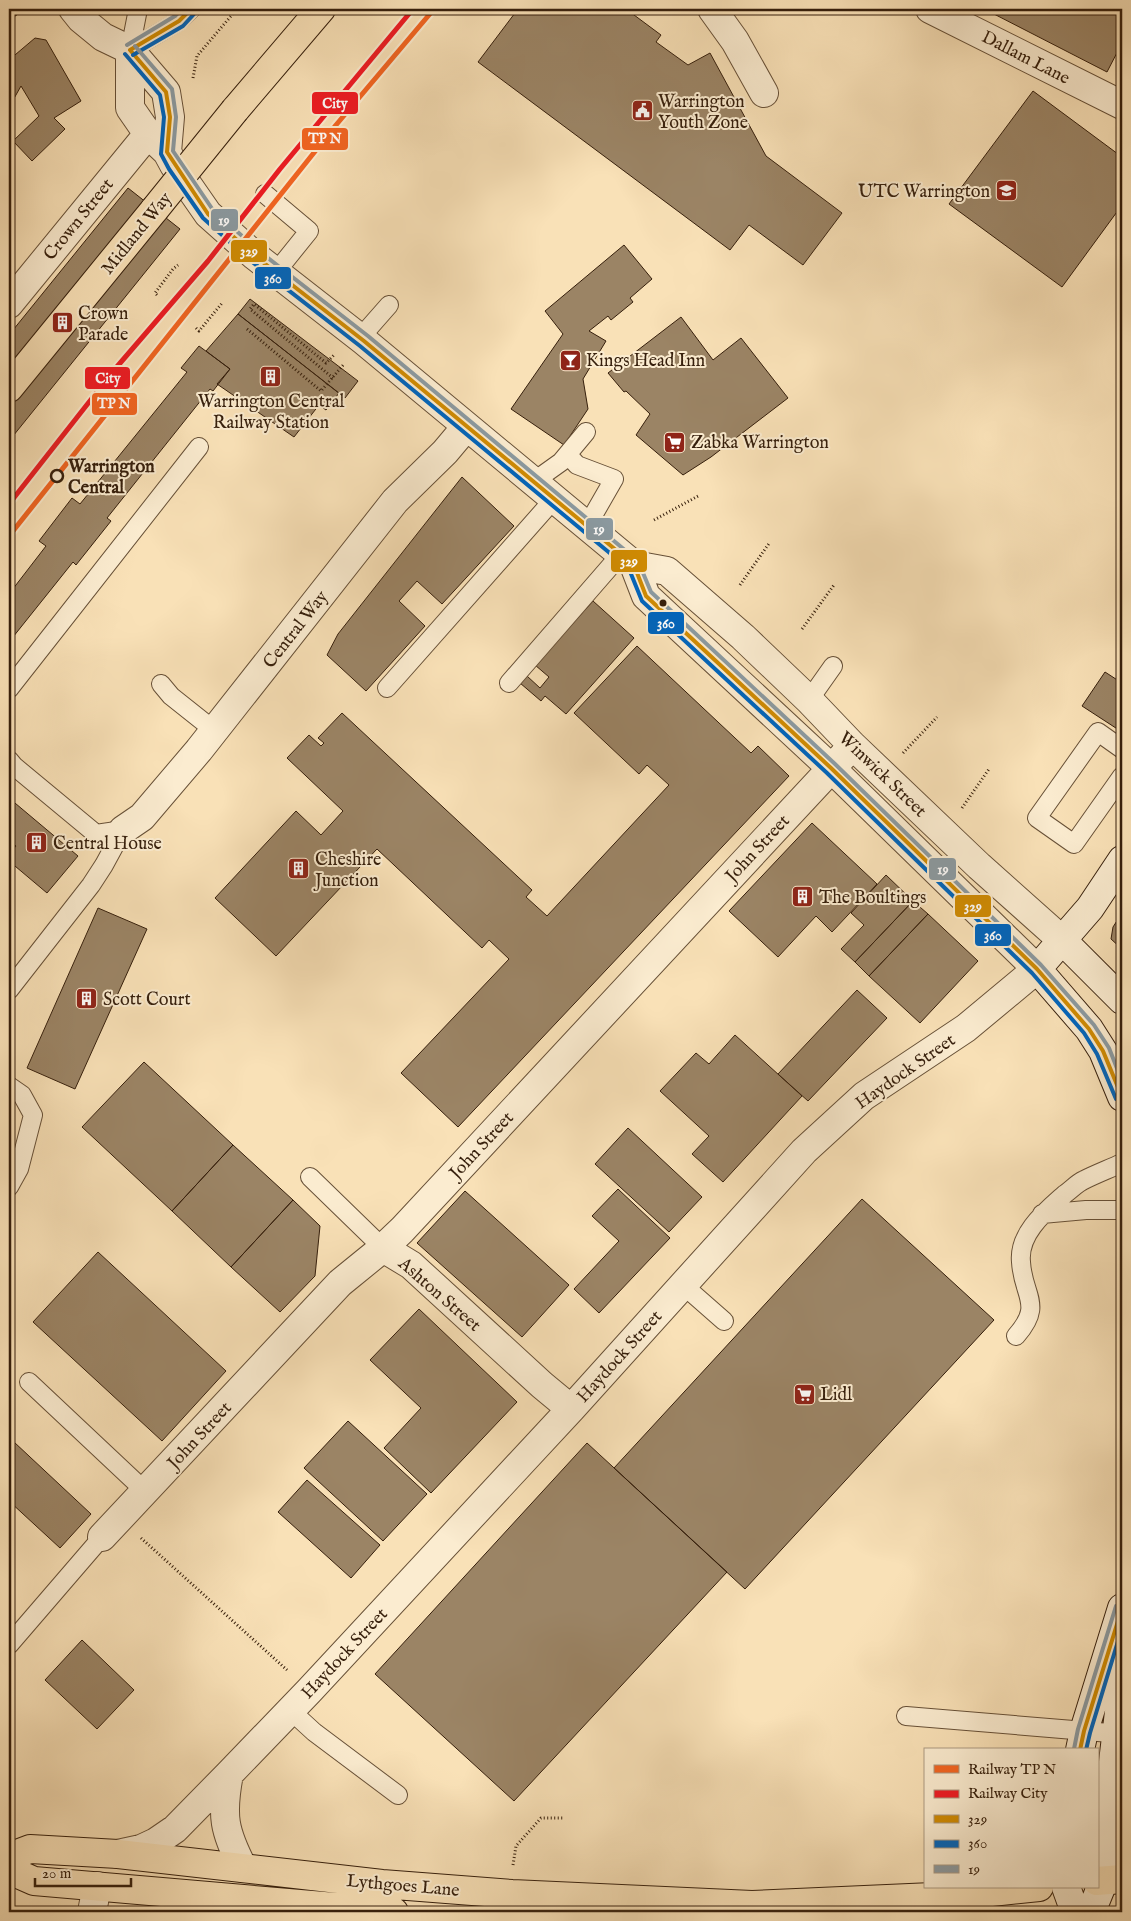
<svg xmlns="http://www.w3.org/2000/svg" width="1131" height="1921" font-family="'IM FELL English',serif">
  <rect width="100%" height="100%" fill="#f9e1b7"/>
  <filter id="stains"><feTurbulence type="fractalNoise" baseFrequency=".004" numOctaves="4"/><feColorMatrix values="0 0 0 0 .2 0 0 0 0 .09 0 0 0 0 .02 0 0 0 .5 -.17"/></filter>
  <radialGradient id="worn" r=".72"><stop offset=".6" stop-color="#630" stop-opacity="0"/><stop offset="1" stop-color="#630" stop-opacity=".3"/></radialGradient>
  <!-- green -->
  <path fill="#d8c09a" stroke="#877053" d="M41 1907 47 1912H9V1908Z"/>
  <!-- building -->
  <path fill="#9b8465" stroke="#361f0c" d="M9 9H26L9 20Z
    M518 9H626L661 35 656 42 688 65 710 53 766 156 842 213 803 265 749 225 730 250 478 62Z
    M992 9H1122V43L1107 72 992 13Z
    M35 38 46 40 81 101 54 118 65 129 32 161 13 141 39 116 21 86 12 102 9 100V60Z
    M1033 91 1122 157V205L1062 287 949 204Z
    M128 188 180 229 9 441V335Z
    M624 245 652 279 630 298 633 302 611 320 608 316 589 331 606 341 583 379 588 409 564 445 511 409 563 334 545 311Z
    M250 299 358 381 345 398 238 314Z
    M238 314 339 393 326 410 319 405 294 437 217 384 230 369 206 351Z
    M681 317 713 360 741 338 788 398 711 457 683 475 636 435 650 414 626 391 624 392 608 373Z
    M199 346 230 369 213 391 210 389 107 518 111 521 76 565 73 562 9 642V594L46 546 39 541 72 498 80 504 187 372 181 368Z
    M462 477 514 526 442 604 417 581 399 601 425 626 366 691 327 655 338 634Z
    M593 601 634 638 566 714 545 696 541 701 520 683 527 676 540 688 549 677 535 665Z
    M637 646 751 753 758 746 789 776 458 1127 401 1073 509 959 489 940 482 948 377 849 276 956 215 898 296 811 321 835 343 811 287 758 309 735 321 746 324 743 318 738 342 713 532 890 526 897 547 916 669 785 647 765 639 774 574 713Z
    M1105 672 1122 683V732L1082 706Z
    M9 798 78 856 47 893 9 861V854L16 846 9 840Z
    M812 823 877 884 832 932 816 916 778 957 729 911Z
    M886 875 913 901 855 962 841 949 864 925 851 913Z
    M913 901 928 914 869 976 855 962Z
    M98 908 147 929 75 1089 27 1068Z
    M1122 913V949L1111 939 1113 927Z
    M928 914 978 961 920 1023 869 976Z
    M857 990 887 1018 808 1101 778 1074Z
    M735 1035 802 1096 723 1182 692 1154 709 1136 660 1091 696 1053 709 1064Z
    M144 1062 233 1145 172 1211 82 1127Z
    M628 1128 702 1197 669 1232 595 1164Z
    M233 1145 293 1200 231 1267 172 1211Z
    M618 1189 670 1238 599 1313 574 1289 619 1241 592 1216Z
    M465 1191 569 1285 522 1337 417 1243Z
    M862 1199 994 1320 745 1589 614 1468Z
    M293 1200 320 1226 315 1276 280 1312 231 1267Z
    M98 1252 226 1371 162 1441 33 1322Z
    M419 1309 517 1402 431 1493 384 1448 421 1408 370 1360Z
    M348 1421 427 1494 383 1541 304 1468Z
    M14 1442 91 1514 60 1548 9 1501V1448Z
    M587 1443 727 1572 514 1801 375 1674Z
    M307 1480 380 1545 351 1578 278 1512Z
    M82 1640 134 1690 97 1729 45 1680Z"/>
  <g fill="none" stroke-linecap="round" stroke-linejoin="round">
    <defs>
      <path id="lane" d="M130 50 179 21 191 9
        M130 50 138 9
        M265 194 309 231 276 272
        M360 338 389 305
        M568 455 577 465 614 479 587 526
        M533 482 561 462 586 432
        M509 683 621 554
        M161 684 171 696 215 731
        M387 688 554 499
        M9 689 199 447
        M809 700 833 666
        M1122 749 1098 732 1037 818 1074 844 1122 776
        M9 760 14 766 96 834 123 830
        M9 990 91 885 104 865 123 830
        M9 1086 22 1095 33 1115 19 1169 9 1187
        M310 1177 383 1248
        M1042 1214 1086 1210H1122
        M683 1285 724 1321
        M1016 1336C1044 1304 1023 1297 1021 1262 1018 1233 1046 1211 1065 1194 1071 1190 1077 1183 1084 1180 1096 1174 1109 1169 1122 1163
        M29 1382 146 1492
        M9 1645 102 1537
        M290 1710 314 1732 398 1795
        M906 1716 1122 1734"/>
      <path id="street" d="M73 9 81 19 103 37 130 50 166 92 170 117 167 152
        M712 9 735 41 764 93
        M930 9 1122 105
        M130 50V108L148 134 167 152 174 165 208 214 255 256 364 341 634 565 667 571 743 637 809 700 852 745 979 866 1063 941
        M9 304 148 134
        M123 830 142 817 199 750 395 501 445 452 466 427
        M383 1248 411 1265 542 1385 571 1409
        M102 1537 340 1283 383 1248 402 1230 843 756
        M229 1774C221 1816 224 1831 243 1868
        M118 1854 141 1849 156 1842 175 1829 229 1774 309 1691 571 1409 804 1151 864 1096 966 1028 1037 969 831 768 646 596 634 565
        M92 1912 97 1886"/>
      <path id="secondary" d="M1122 860 1090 908 1037 969 1089 1029 1103 1051 1122 1097
        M1063 941 1122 1000
        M1080 1750 1084 1731 1122 1608
        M1066 1887 1075 1912
        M1091 1912 1104 1880 1108 1804 1122 1687"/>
      <path id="highway" d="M235 110 321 9
        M9 388 155 209
        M9 1857 30 1849 118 1854 382 1884 512 1894 752 1905 955 1896 1039 1887
        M9 1870 34 1881 394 1912
        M1097 1881 1122 1879"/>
    </defs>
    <!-- lane casing -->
    <use href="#lane" stroke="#675037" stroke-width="20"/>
    <!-- street casing -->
    <use href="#street" stroke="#675037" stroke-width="30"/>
    <!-- secondary casing -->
    <use href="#secondary" stroke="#361f0c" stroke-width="30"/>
    <!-- highway casing -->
    <use href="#highway" stroke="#361f0c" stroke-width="30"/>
    <!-- path -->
    <path stroke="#361f0c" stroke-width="3" stroke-dasharray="1 2.5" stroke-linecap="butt" d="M193 78 197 56 237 9
      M157 295 155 293 173 269 178 265
      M196 328 199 331 223 302
      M247 329 321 391 344 364
      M333 378 250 309 254 304 326 363 334 355
      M654 520 700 495
      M740 585 770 542
      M802 629 834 585
      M903 753 937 717
      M962 808 989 769
      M141 1538 287 1670
      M513 1865 516 1846 541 1818H564"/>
    <!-- lane -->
    <use href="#lane" stroke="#fbecd0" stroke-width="18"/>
    <!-- street -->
    <use href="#street" stroke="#fbecd0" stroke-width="28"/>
    <!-- secondary -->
    <use href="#secondary" stroke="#fbecd0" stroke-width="28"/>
    <!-- highway -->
    <use href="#highway" stroke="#f9e1b7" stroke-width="28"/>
    <defs>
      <path id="highway-bridge" d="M155 209 235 110"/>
    </defs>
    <!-- highway-bridge casing -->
    <use href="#highway-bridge" stroke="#361f0c" stroke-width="30" stroke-linecap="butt"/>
    <!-- highway-bridge -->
    <use href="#highway-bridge" stroke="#f9e1b7" stroke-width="28"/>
    <defs>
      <path id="bus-1" d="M130 50 166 92 170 117 167 152 208 214 255 256 364 341 634 565 646 596 831 768 1037 969 1089 1029 1103 1051 1122 1097
        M130 50 179 21 191 9
        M1080 1750 1084 1731 1122 1608"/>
      <path id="bus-2" d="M125 54 160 95 164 117 161 154 169 169 203 218 251 261 360 346 629 569 642 601 827 773 1032 973 1084 1033 1097 1054 1116 1099
        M133 55 183 26 195 13
        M1086 1750 1090 1733 1122 1628"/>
      <path id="bus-3" d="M127 45 175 16 182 9
        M135 46 172 89 176 117 173 151 213 210 259 251 368 336 638 561 651 592 835 764 1041 965 1094 1025 1109 1048 1122 1081
        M1074 1749 1078 1729 1116 1606"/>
    </defs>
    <!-- bus-1 casing -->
    <use href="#bus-1" stroke="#fbecd0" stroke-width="8"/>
    <!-- bus-2 casing -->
    <use href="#bus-2" stroke="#fbecd0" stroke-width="8"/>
    <!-- bus-3 casing -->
    <use href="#bus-3" stroke="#fbecd0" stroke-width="8"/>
    <!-- bus-1 -->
    <use href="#bus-1" stroke="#d08b02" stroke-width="4"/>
    <!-- bus-2 -->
    <use href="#bus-2" stroke="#0065bd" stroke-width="4"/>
    <!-- bus-3 -->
    <use href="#bus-3" stroke="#8b9aa1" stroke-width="4"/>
    <defs>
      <path id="rail-1" d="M9 536 336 125 434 9"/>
      <path id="rail-2" d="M9 504 115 369 208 261 280 169 413 9"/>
    </defs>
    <!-- rail-1 casing -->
    <use href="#rail-1" stroke="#fbecd0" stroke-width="9"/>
    <!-- rail-2 casing -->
    <use href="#rail-2" stroke="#fbecd0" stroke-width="9"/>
    <!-- rail-1 -->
    <use href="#rail-1" stroke="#f26522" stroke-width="5"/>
    <!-- rail-2 -->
    <use href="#rail-2" stroke="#ed1c24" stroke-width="5"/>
  </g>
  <!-- icons -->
  <defs>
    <symbol id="civic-square" viewBox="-11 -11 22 22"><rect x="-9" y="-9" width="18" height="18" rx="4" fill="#8f2418" stroke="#fbecd0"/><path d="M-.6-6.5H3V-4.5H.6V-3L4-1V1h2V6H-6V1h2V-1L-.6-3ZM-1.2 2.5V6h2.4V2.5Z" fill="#fff"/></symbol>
    <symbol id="school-square" viewBox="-11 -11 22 22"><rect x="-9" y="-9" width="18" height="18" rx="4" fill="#8f2418" stroke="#fbecd0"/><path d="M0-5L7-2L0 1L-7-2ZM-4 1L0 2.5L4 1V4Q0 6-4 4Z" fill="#fff"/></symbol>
    <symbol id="building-square" viewBox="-11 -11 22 22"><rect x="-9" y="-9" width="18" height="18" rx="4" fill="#8f2418" stroke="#fbecd0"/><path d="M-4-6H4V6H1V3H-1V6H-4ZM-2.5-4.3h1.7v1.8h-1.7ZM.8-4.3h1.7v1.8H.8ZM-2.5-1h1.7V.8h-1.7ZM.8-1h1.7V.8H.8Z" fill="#fff"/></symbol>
    <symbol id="bar-square" viewBox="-11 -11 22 22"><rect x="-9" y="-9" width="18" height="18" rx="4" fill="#8f2418" stroke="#fbecd0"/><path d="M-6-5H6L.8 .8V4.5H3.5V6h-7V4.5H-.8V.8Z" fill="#fff"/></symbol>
    <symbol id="supermarket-square" viewBox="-11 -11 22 22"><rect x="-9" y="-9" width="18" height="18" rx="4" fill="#8f2418" stroke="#fbecd0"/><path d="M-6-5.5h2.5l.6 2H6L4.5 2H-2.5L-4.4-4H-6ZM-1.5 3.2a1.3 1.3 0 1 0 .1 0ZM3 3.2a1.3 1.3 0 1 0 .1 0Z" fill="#fff"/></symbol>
  </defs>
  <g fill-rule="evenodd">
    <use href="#civic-square" x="630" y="98" width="25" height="25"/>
    <use href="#school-square" x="994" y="178" width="25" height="25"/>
    <use href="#building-square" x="50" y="310" width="25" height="25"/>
    <use href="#bar-square" x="558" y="348" width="25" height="25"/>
    <use href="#building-square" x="258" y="364" width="25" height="25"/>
    <use href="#supermarket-square" x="662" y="430" width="25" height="25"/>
    <use href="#building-square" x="24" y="830" width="25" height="25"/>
    <use href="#building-square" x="286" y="856" width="25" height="25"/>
    <use href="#building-square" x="790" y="884" width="25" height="25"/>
    <use href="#building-square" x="74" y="986" width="25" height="25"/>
    <use href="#supermarket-square" x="792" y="1382" width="25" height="25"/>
  </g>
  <!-- markers -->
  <circle fill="#fbecd0" stroke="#361f0c" stroke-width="2.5" cx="57" cy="476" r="6"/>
  <circle fill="#361f0c" stroke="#fbecd0" stroke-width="2" cx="663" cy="603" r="4.5"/>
  <g text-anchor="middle" stroke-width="4" stroke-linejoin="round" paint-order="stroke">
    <!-- street labels -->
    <g font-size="18" fill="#361f0c" stroke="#fbecd0">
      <text transform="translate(1026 57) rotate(27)" y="6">Dallam Lane</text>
      <text transform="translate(78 219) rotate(-51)" y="6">Crown Street</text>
      <text transform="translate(136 233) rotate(-51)" y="6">Midland Way</text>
      <text transform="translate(295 629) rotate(-52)" y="6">Central Way</text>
      <text transform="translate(883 774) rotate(44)" y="6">Winwick Street</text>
      <text transform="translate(757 848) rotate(-47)" y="6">John Street</text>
      <text transform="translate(905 1071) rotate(-35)" y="6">Haydock Street</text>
      <text transform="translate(481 1145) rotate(-47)" y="6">John Street</text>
      <text transform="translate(440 1294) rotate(41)" y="6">Ashton Street</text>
      <text transform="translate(619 1356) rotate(-48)" y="6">Haydock Street</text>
      <text transform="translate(199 1435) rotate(-47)" y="6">John Street</text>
      <text transform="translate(344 1653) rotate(-47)" y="6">Haydock Street</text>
      <text transform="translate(403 1885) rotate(5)" y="6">Lythgoes Lane</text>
    </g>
    <!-- poi labels -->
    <g font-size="18" fill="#361f0c" stroke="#fbecd0" text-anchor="start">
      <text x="658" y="107">Warrington<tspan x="658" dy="21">Youth Zone</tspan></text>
      <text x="990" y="197" text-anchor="end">UTC Warrington</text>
      <text x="78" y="319">Crown<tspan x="78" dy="21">Parade</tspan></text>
      <text x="586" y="366">Kings Head Inn</text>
      <text x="271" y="407" text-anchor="middle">Warrington Central<tspan x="271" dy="21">Railway Station</tspan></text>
      <text x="691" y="448">Zabka Warrington</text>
      <text x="53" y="849">Central House</text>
      <text x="315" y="865">Cheshire<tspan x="315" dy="21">Junction</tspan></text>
      <text x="819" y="903">The Boultings</text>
      <text x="103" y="1005">Scott Court</text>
      <text x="820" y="1400">Lidl</text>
    </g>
    <!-- stop labels -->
    <g font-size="18" font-weight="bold" fill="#361f0c" stroke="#fbecd0" text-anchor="start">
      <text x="68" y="472">Warrington<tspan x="68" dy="21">Central</tspan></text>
    </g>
  </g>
  <g stroke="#fbecd0" stroke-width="2">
    <rect x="311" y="91" width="48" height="24" rx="5" fill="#ed1c24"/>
    <rect x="301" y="127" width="48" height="24" rx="5" fill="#f26522"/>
    <rect x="210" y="208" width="29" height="24" rx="5" fill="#8b9aa1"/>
    <rect x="230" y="239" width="38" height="24" rx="5" fill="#d08b02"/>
    <rect x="254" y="266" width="38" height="24" rx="5" fill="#0065bd"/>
    <rect x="84" y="366" width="47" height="24" rx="5" fill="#ed1c24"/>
    <rect x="91" y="392" width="47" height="24" rx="5" fill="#f26522"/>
    <rect x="585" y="517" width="29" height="24" rx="5" fill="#8b9aa1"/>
    <rect x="610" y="549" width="38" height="24" rx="5" fill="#d08b02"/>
    <rect x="647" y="611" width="38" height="24" rx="5" fill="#0065bd"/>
    <rect x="928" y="857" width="29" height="24" rx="5" fill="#8b9aa1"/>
    <rect x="954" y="894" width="38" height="24" rx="5" fill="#d08b02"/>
    <rect x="974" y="923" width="38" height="24" rx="5" fill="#0065bd"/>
  </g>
  <g font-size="14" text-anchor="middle" font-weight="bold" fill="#fff">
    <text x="335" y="108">City</text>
    <text x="325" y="143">TP N</text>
    <text x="224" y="225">19</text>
    <text x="249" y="256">329</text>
    <text x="273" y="283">360</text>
    <text x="108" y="383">City</text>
    <text x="114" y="408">TP N</text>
    <text x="599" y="534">19</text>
    <text x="629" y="566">329</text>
    <text x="666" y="628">360</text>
    <text x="943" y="874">19</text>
    <text x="973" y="911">329</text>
    <text x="993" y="940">360</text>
  </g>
  <!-- margin -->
  <rect width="1131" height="1921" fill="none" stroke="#f9e1b7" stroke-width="30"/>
  <rect x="10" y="10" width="1111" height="1901" fill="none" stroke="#361f0c" stroke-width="2.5"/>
  <rect x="15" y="15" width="1101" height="1891" fill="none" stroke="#361f0c"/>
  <!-- legend -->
  <rect x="924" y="1748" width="175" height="140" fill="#fbecd0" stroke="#ac9a82"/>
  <rect x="934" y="1765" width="25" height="8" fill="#f26522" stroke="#ac9a82"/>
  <text x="968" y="1774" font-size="15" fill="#361f0c">Railway TP N</text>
  <rect x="934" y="1790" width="25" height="8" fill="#ed1c24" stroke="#ac9a82"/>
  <text x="968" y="1798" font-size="15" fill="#361f0c">Railway City</text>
  <rect x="934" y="1815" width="25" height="8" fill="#d08b02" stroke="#ac9a82"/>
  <text x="968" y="1824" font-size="15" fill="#361f0c">329</text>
  <rect x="934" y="1840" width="25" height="8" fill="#0065bd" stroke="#ac9a82"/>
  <text x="968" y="1848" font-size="15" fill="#361f0c">360</text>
  <rect x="934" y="1865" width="25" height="8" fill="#8b9aa1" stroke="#ac9a82"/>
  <text x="968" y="1874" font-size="15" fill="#361f0c">19</text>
  <!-- scale -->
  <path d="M35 1878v8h96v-8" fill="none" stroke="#361f0c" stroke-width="2.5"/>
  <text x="42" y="1878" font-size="15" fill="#361f0c" stroke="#fbecd0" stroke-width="4" paint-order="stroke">20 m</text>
  <rect width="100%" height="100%" filter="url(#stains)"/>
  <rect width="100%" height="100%" fill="url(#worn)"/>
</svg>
